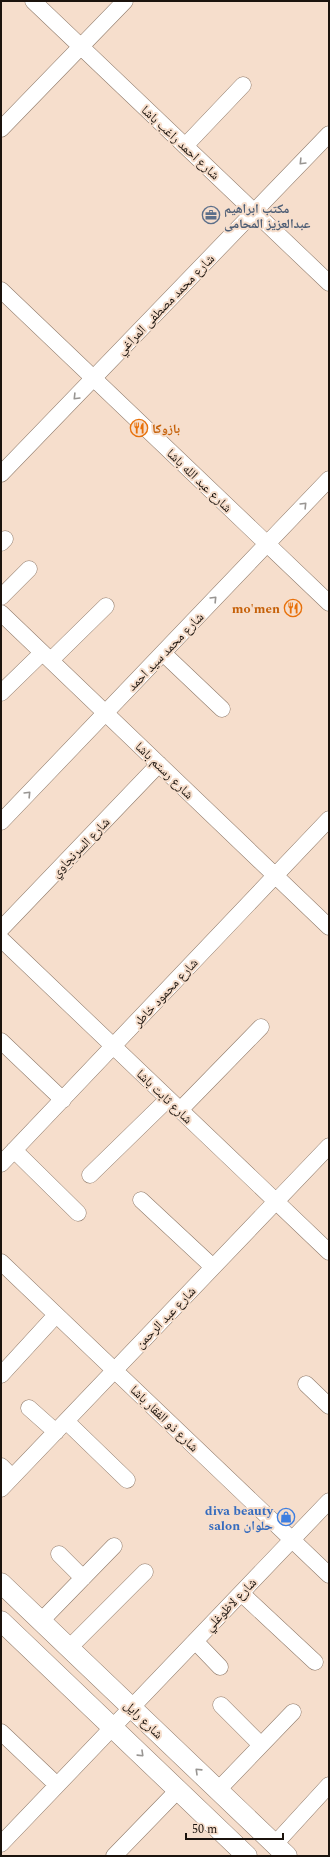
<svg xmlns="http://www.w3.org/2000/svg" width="330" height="1857" font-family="Spectral,'Noto Naskh Arabic',serif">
  <rect width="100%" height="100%" fill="#f6decc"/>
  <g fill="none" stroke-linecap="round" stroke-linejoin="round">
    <defs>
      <path id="minor" d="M33 1 329 283
        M1 129 125 1
        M185 146 243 85
        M1 290 329 603
        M1 474 329 134
        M1 543 5 539
        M1 597 29 569
        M1 613 329 927
        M163 653 222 709
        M51 660 106 606
        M1 693 42 653
        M1 822 329 479
        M1 929 159 764
        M1 939 329 1252
        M1 1041 63 1100
        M180 1110 261 1027
        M14 1150 78 1213
        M1 1164 329 819
        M90 1175 168 1099
        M141 1200 213 1267
        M1 1262 329 1575
        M1 1375 56 1315
        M306 1384 329 1406
        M29 1408 56 1432
        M66 1421 127 1480
        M1 1466 12 1477
        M1 1489 329 1146
        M59 1554 83 1578
        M241 1593 315 1662
        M41 1621 114 1546
        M195 1641 220 1667
        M69 1648 145 1572
        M221 1705 261 1745
        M1 1732 57 1785
        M218 1790 293 1712
        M1 1844 329 1501
        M275 1844 329 1785
        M114 1856 178 1790"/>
      <path id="tertiary" d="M1 1583 287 1856
        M1 1621 247 1856"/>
    </defs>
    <!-- minor casing -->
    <use href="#minor" stroke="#8e7969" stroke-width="17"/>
    <!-- tertiary casing -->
    <use href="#tertiary" stroke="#8e7969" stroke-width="21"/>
    <!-- minor -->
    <use href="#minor" stroke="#fff" stroke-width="16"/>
    <!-- tertiary -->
    <use href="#tertiary" stroke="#fff" stroke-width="20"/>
  </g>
  <!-- one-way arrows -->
  <defs><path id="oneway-chevron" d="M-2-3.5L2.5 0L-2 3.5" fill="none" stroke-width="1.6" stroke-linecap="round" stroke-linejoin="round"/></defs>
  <g stroke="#989592">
    <use href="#oneway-chevron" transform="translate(302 162) rotate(134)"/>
    <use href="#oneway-chevron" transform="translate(76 397) rotate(134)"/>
    <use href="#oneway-chevron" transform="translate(304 505) rotate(-46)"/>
    <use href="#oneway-chevron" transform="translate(214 599) rotate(-46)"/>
    <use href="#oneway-chevron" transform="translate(28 794) rotate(-46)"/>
    <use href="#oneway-chevron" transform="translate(141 1754) rotate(44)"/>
    <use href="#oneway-chevron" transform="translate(198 1771) rotate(-136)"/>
  </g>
  <!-- icons -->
  <defs>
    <symbol id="office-ring" viewBox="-11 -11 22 22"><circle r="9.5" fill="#f6decc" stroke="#5c6f8a" stroke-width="1.5"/><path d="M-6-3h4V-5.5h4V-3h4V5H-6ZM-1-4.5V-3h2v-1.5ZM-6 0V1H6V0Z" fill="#5c6f8a"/></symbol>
    <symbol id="restaurant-ring" viewBox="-11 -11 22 22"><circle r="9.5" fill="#f6decc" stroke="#e8710a" stroke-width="1.5"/><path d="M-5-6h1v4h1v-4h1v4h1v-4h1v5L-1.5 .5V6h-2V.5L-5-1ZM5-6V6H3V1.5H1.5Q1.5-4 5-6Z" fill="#e8710a"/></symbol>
    <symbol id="shop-ring" viewBox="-11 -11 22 22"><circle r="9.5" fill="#f6decc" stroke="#3f7fe0" stroke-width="1.5"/><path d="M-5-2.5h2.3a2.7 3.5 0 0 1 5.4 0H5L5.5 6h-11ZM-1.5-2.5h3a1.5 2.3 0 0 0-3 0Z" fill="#3f7fe0"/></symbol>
  </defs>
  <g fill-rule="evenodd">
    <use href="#office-ring" x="201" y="205" width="20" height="20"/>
    <use href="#restaurant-ring" x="129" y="418" width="20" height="20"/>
    <use href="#restaurant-ring" x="283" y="598" width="20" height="20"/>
    <use href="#shop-ring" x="276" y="1507" width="20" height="20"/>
  </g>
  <g text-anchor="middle" stroke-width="4" stroke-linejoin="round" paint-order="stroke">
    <!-- street labels -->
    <g font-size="13" fill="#1b130d" stroke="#f6decc">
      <text transform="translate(181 142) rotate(43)" y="5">شارع احمد راغب باشا</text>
      <text transform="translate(165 304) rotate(-46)" y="5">شارع محمد مصطفى المراغي</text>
      <text transform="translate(200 480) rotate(44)" y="5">شارع عبد الله باشا</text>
      <text transform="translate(165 651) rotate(-46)" y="5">شارع محمد سيد احمد</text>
      <text transform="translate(165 770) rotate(44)" y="5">شارع رستم باشا</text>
      <text transform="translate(80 847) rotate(-46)" y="5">شارع السرنجاوي</text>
      <text transform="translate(165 992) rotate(-47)" y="5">شارع محمود خاطر</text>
      <text transform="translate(165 1096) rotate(44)" y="5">شارع ثابت باشا</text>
      <text transform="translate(165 1317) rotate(-46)" y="5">شارع عبد الرحمن</text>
      <text transform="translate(165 1418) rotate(44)" y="5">شارع ذو الفقار باشا</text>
      <text transform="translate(230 1604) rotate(-46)" y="5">شارع لاظوغلي</text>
      <text transform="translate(144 1719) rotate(44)" y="5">شارع رايل</text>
    </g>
    <!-- service labels -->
    <g font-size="13" font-weight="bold" fill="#4e5e75" stroke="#f6decc" text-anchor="start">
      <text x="224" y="213">مكتب ابراهيم<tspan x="224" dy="15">عبدالعزيز المحامى</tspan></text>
    </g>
    <!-- food labels -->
    <g font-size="13" font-weight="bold" fill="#c56008" stroke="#f6decc" text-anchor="start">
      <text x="152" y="433">بازوكا</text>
      <text x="280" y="613" text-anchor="end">mo'men</text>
    </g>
    <!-- shop labels -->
    <g font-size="13" font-weight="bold" fill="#366cbe" stroke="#f6decc" text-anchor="end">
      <text x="273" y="1515">diva beauty<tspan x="273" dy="15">salon حلوان</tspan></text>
    </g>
  </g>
  <!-- border -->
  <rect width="330" height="1857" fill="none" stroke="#1b130d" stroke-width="4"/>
  <!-- scale -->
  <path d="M186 1833v6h97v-6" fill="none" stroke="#1b130d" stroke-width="2"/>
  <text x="192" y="1833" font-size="12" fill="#1b130d" stroke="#f6decc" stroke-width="3" paint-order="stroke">50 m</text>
</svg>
